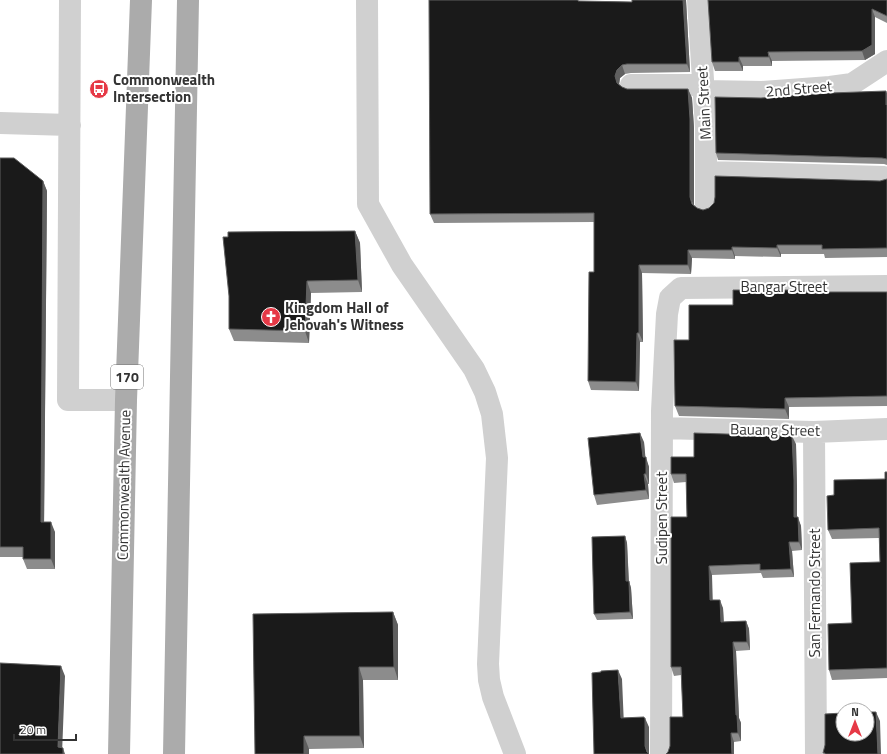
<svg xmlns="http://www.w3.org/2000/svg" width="887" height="754" font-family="'Titillium Web',sans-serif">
  <rect width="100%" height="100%" fill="#fff"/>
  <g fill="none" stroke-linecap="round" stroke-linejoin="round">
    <!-- minor -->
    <path stroke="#d0d0d0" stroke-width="22" d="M70 0 68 400H126
      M367 0 368 204 402 265 474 369 485 392 492 414 497 458 488 664 489 680 493 697 515 754
      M698 0 706 128V206
      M631 85H703
      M704 91 762 92 830 87 852 84 887 61
      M0 123 70 125
      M707 172 884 177
      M662 428 814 432 887 429
      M814 432 816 754
      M661 754 662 411 667 314 670 298 681 288 887 286"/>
    <!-- major -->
    <path stroke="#ababab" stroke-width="22" d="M119 754 126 400 141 0
      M174 754 188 0"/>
  </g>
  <!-- wall -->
  <path fill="#8c8c8c" d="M686 0 690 72 631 73 625 74 620 78 619 84 622 87 627 89H688L692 98 694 128V205L697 208 703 210 880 181 887 179V257L825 258 824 254H781V257L735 256V259L692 258 691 274 642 273 643 342H640L639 391 591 390 588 381 594 272V222L434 223 430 214 581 1 632 2Z
    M887 0V23L875 17V54L865 60 772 61V66H743V71H715L712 62Z
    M887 93V165L884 164 718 160 716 153 761 98Z
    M0 158 43 181 47 191 44 522 55 532V569H27L23 559V557H0Z
    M355 231 360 243 362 292 311 293 309 343 234 341 229 329Z
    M824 292H887V406L789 407V419L679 416 675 406 689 340 733 305Z
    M644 442 645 457 649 467V484H648L649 499 597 505 594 495Z
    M796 444 797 489V517L801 526 802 550 792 551 794 577 763 578 761 573 712 575V600L723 608 724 622 746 621 749 629 750 650 736 651 739 718 741 723V741L734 742 668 752 683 717 681 675 674 676 671 667 687 517 686 482 674 483 671 474 694 457Z
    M887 472V678L832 680 829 670 880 562 879 538 832 539 828 530 834 495 885 479Z
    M625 536 627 543 629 581 631 588 633 619 597 620 594 614Z
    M393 612 398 625V680H363L364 748 309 749V754H255Z"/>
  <!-- shaded-wall -->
  <path fill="#5f5f5f" d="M683 0H686L690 72 687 64Z
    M872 9 875 17V54L865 60 862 51Z
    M768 52 772 61V66L769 57Z
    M739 57 743 66V71L739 62Z
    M622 65 625 74 620 78 619 85 620 92 615 76 617 70Z
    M688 89 692 98 694 128V206L690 197Z
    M886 91 887 93V107L886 105Z
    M43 181 47 191 44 532 41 522Z
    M355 231 360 243 362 292 358 280Z
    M777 245 781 254V257L777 248Z
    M732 247 735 256V259L732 250Z
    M688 250 692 258 691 274 688 265Z
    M639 265 642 273 643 342 639 333Z
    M307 281 311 293 309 343 305 331Z
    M637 333 640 342 639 391 636 382Z
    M785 398 789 407V419L785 409Z
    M640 433 644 442 646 463V457L649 467V484L646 474 643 457Z
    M792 436 796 444 797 489V526L794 517Z
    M644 474 648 484 649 499 646 490Z
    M798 517 801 526 802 550 799 542Z
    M51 522 55 532V569L51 559Z
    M625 536 627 543 629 588 626 581Z
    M789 542 792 551 794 577 791 569Z
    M709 566 712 575 713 608 710 600Z
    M629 581 631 588 633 619 630 612Z
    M720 600 723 608 724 630 721 622Z
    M393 612 398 625V680L394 667Z
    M746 621 749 629 750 650 747 642Z
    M733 642 736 651 739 718 741 723V741L738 733 736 715Z
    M61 666 65 676 62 754 58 747Z
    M359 667 363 680 364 748 360 736Z
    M618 670 622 679 624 726 621 718Z
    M876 712 880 721 881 754H878Z
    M644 717 645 721V718L649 727V754H648L645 746Z
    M731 733 734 742V754H732Z
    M304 736 309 749V754H304Z
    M63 748 65 754H63Z"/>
  <!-- building -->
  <path fill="#1a1a1a" stroke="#5f5f5f" d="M429 0H578V1L632 2V0H683L687 64H627L622 65 617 70 615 76 617 83 622 87 627 89H688L690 119V197L692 204 697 208 703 210 709 208 714 203 715 197V176L880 181 887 179V248L822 249V245H777V248L732 247V250H688V265H639V333H637L636 382 588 381 589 272H594V213L430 214Z
    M708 0H887V16L872 9V45L862 51 768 52 769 57H739V62H712Z
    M886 91V105L887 104V159L882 158 716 153 715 97 761 98 830 93Z
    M0 158H14L43 181 41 522H51V559H23V547H0Z
    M355 231 358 280 307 281 305 331 229 329V296L223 237H228V232Z
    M733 290H823V292H887V396L785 398V409L675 406 674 340H689V305H733Z
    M640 433 643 457H646V474H644L646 490 594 495 588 438Z
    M694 433 792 436 794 480V517H798L799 542H789L791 569 760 570V564L709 566 710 600H720L721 622 746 621 747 642H733L736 715H737L738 733H731L732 754H666L668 752 670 746V717H683L681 667H671V517H687L686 474H671V457H694Z
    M885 472H887V668L829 670 828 624 852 623 850 563 880 562 879 528 828 530 827 496 834 495V480L885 479Z
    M625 536 626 581H629L630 612 594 614 592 537Z
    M393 612 394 667H359L360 736H304V754H255L253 614Z
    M0 663 61 666 58 747 63 748V754H0Z
    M618 670 621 718 644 717V718H645V746L647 752 649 754H594L592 673 601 672V671Z
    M867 712H876L878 754H825V753H823L825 745V714L843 713V734H867Z"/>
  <!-- icons -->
  <defs>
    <symbol id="bus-disc" viewBox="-11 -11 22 22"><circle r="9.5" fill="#e63946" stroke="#fff"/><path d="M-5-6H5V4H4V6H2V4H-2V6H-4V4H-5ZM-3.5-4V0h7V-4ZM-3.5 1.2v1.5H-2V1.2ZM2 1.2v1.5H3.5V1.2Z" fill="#fff"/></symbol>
    <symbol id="church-disc" viewBox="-11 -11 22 22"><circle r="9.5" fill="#e63946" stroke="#fff"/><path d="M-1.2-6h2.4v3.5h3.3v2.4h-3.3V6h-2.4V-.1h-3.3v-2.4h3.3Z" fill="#fff"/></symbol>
  </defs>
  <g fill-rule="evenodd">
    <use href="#bus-disc" x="88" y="78" width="22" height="22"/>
    <use href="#church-disc" x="260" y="306" width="22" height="22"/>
  </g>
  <g text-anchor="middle" stroke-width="4" stroke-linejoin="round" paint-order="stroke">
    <!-- shield labels -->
    <rect fill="#fff" stroke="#707070" stroke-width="1" x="111" y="365" width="32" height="24" rx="3"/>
    <g font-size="14" font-weight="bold" fill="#333">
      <text x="127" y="382">170</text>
    </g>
    <!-- poi labels -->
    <g font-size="15" font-weight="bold" fill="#333" stroke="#fff" text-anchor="start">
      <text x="113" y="85">Commonwealth<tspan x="113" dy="17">Intersection</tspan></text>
      <text x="285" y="313">Kingdom Hall of<tspan x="285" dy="17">Jehovah's Witness</tspan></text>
    </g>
    <!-- street labels -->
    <g font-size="15" fill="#333" stroke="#fff">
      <text transform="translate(799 89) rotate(-5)" y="5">2nd Street</text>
      <text transform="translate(704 103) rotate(-93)" y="5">Main Street</text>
      <text x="784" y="292">Bangar Street</text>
      <text transform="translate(775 430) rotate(1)" y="5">Bauang Street</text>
      <text transform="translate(124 485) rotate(-89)" y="5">Commonwealth Avenue</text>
      <text transform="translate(662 518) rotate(-90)" y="5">Sudipen Street</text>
      <text transform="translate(815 593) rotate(-90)" y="5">San Fernando Street</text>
    </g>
  </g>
  <!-- north arrow -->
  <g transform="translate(855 722)"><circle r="19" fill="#ffffff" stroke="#adadad"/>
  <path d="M0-3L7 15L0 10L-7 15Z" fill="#e63946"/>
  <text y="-6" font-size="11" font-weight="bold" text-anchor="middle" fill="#333333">N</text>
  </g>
  <!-- scale -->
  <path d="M14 734v6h62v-6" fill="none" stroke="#333333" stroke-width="2"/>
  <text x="20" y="734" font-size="12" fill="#333333" stroke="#ffffff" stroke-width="3" paint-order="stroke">20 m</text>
</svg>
